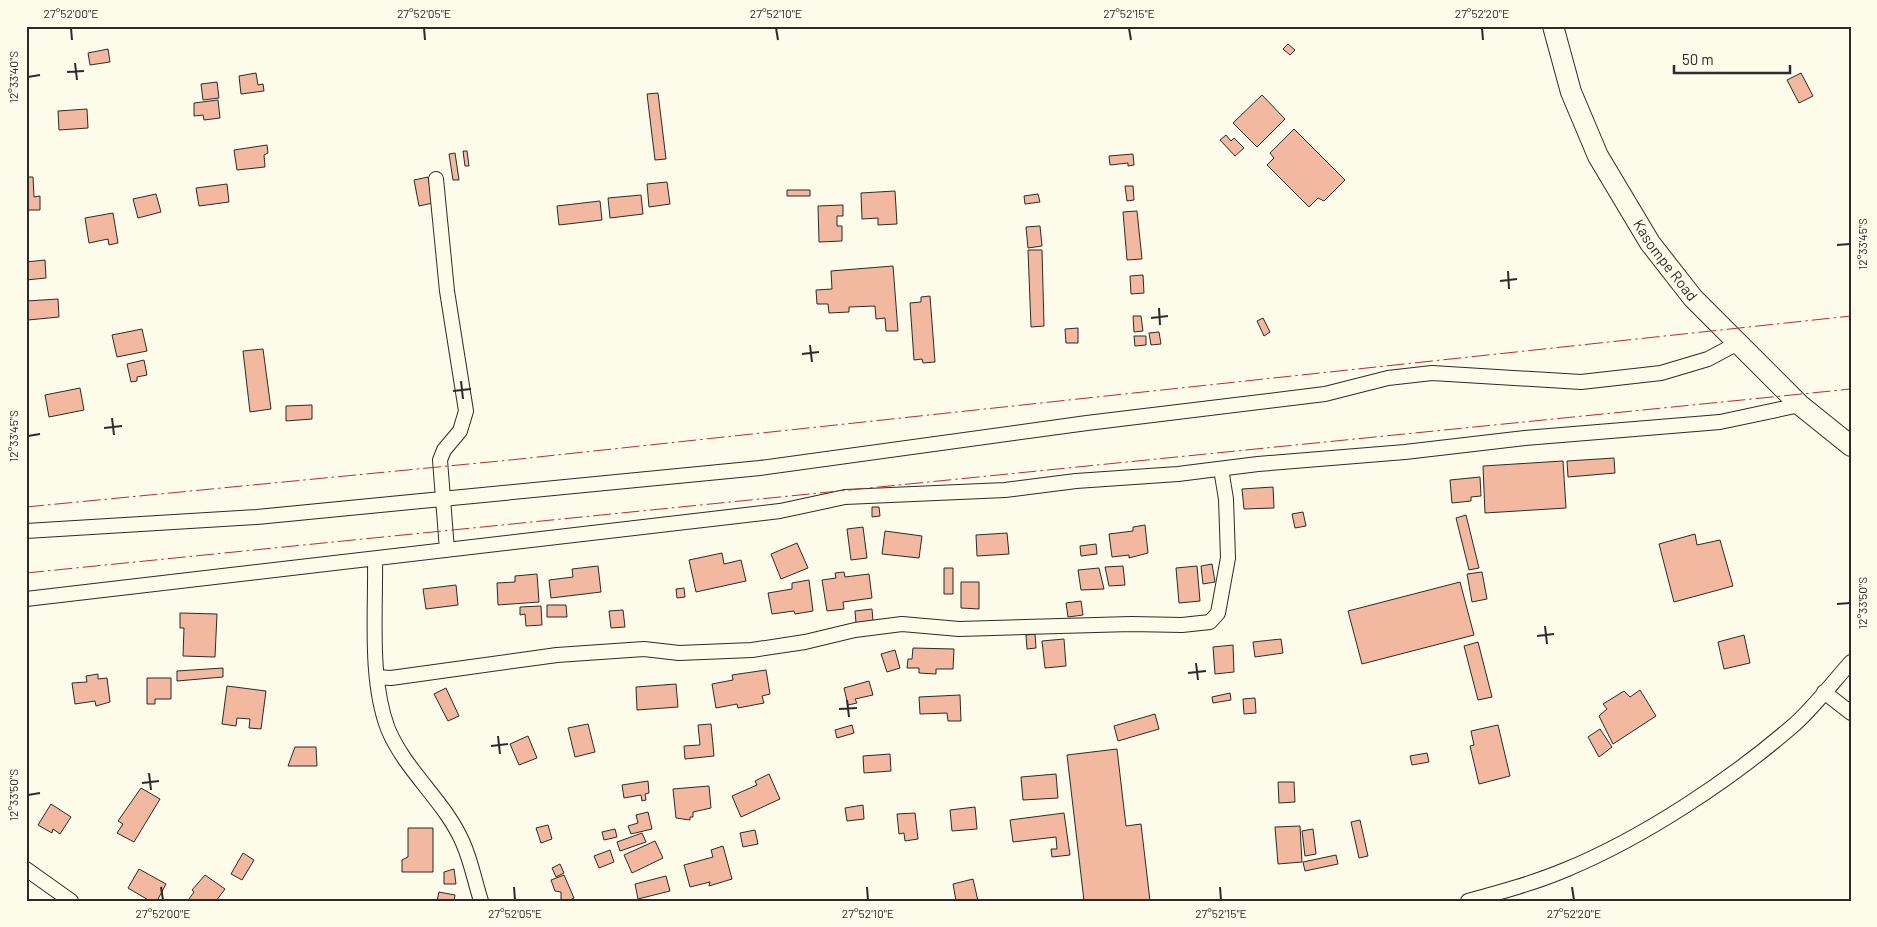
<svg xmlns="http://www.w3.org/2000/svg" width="1877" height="927" font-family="Barlow,sans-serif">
  <rect width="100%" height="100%" fill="#fdfbea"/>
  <!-- building -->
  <path fill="#f2b8a0" stroke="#2b2b2b" d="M1288 44 1295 50 1290 55 1283 49Z
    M108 49 110 62 90 65 88 53Z
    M256 73 258 85 263 84 264 91 241 94 239 76Z
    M1801 73 1813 96 1799 103 1787 80Z
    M217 82 219 98 203 100 201 84Z
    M658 93 666 159 655 160 647 94Z
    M1262 95 1285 119 1257 147 1233 123Z
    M218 100 220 118 204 120 203 115 194 116V103Z
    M87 109 88 128 59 130 58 111Z
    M1294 129 1345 180 1324 201 1318 198 1309 207 1267 165 1274 158 1270 153Z
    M1226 135 1231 141 1234 138 1244 148 1235 156 1220 140Z
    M267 145 268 153 264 155 265 167 237 170 234 150Z
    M463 151H467L469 166H465Z
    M455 153 459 180H453L449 154Z
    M1133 154 1134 165 1128 166V163L1110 165 1109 156Z
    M26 177H33L34 197 40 196V210H26Z
    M428 177 433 203 419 206 414 180Z
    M667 182 670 204 649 207 647 184Z
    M227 184 229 202 199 206 196 188Z
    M1125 186H1133L1134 200 1127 201Z
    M787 190H810V196H787Z
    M895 191 897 224 878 225V218L862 219 861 193Z
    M156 194 161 212 138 218 133 199Z
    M1038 194 1040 202 1025 204 1024 196Z
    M641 195 643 214 610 218 608 198Z
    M600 201 602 220 559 225 557 206Z
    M843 205V216H837V226H842V241L819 242 818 206Z
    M1137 211 1142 259 1127 260 1123 212Z
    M113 213 118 243 109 245 108 239 89 243 85 218Z
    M1040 226 1042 246 1028 248 1026 227Z
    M1028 250H1042L1044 326 1031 327Z
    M45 260 46 278 26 280V262Z
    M893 266 898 331H886L885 318 876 319 875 306 849 307V312L829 313 828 304H817L816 290 832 289 831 271Z
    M1143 275 1144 293 1131 294 1130 276Z
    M930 296 935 362 923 363 922 359 914 360 910 303 921 302V297Z
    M58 299 59 317 28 320 27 301Z
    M1133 316H1141L1143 331 1134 332Z
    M1263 318 1270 332 1264 336 1257 321Z
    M1078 328V343H1066L1065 329Z
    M142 329 147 351 117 357 112 335Z
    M1159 332 1161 344 1151 345 1149 333Z
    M1134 336H1146V345L1135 346Z
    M263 349 271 409 250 412 243 351Z
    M144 360 147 375 137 377V381L131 382 127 364Z
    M80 388 84 410 49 417 45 395Z
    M312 405V419L286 421V406Z
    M1614 458 1615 473 1568 477 1567 461Z
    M1563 461 1566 508 1485 513 1483 466Z
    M1480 477 1481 496 1471 497V501L1452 503 1450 480Z
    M1273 487 1274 508 1244 509 1242 489Z
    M872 507H879L880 516 872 517Z
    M1303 512 1306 526 1295 528 1292 514Z
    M1466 515 1479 568 1469 570 1456 518Z
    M1145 525 1148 553 1129 558V555L1112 557 1109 534 1133 531V527Z
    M863 527 867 558 851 560 847 529Z
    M885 531 922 536 919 558 882 554Z
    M1007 533 1009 554 977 556 976 535Z
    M1695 534 1697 545 1720 540 1733 586 1674 602 1659 544Z
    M797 543 808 568 781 579 771 554Z
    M1096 544 1097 554 1081 556 1080 546Z
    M722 553 724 564 741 560 746 581 696 592 689 560Z
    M1212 564 1215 582 1203 584 1201 566Z
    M598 566 601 592 551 598 549 580 573 577 572 569Z
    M1123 566 1125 585 1109 586 1105 567Z
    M1197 566 1200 601 1179 603 1176 568Z
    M944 568H953V594H944Z
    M1099 568 1104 589 1081 590 1078 570Z
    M844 572 845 577 869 574 872 598 843 602 844 609 827 611 822 580 836 578 835 573Z
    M1482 572 1487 599 1472 602 1467 574Z
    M537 574 539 602 498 605 497 583 515 582V576Z
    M809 580 813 611 795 614 794 611 772 614 768 593 792 589V583Z
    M961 582H979V609L961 608Z
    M1460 582 1474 635 1362 664 1348 611Z
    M456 585 458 605 426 609 423 589Z
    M684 588 685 597 677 598 676 589Z
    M1081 601 1083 615 1068 617 1066 603Z
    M547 605H566L567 617H547Z
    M541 606 542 625 526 626 525 614 520 615V607Z
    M872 609 873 621 856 623 855 611Z
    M623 610 625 627 611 628 609 611Z
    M180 613 217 614 215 657 183 656 184 628H180Z
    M1035 634 1036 648 1027 649 1026 635Z
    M1744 635 1750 663 1724 669 1718 642Z
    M1064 639 1066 666 1045 668 1042 641Z
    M1281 639 1283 653 1255 657 1253 642Z
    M1478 642 1492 697 1478 700 1464 646Z
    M1233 645 1234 672 1215 674 1213 647Z
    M913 648 954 649 953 669H936V674L919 673V668H907L908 659H912Z
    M895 650 900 668 887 672 881 654Z
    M223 668V677L177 681V671Z
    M766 670 770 694 762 696 764 703 738 708 737 704 716 708 712 684 733 680 732 675Z
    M98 674V679L107 678 110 702 96 706 95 701 75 704 72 683 87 682 86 676Z
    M147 678H171V699H155V704H147Z
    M869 681 873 695 855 699 857 703 848 705 844 688Z
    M676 684 678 707 637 710 636 687Z
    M227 686 266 691 261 729 249 728 250 719 237 718 236 726 222 724Z
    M446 688 459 716 448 721 434 694Z
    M1640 690 1656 716 1613 744 1599 716 1607 709 1603 704 1624 691 1630 697Z
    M1230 693 1231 700 1213 703 1212 697Z
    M960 695 961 721H948L947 713 920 714 919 697Z
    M1255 698 1256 713 1244 714 1243 699Z
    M1155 714 1159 729 1118 741 1114 726Z
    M588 724 595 752 575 757 568 728Z
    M711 724 714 756 685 759 684 746 700 745 698 725Z
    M852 725 854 733 837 738 835 730Z
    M1498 725 1510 776 1479 784 1470 746 1474 745 1471 731Z
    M1600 729 1612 747 1599 757 1588 737Z
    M528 736 537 758 519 765 510 744Z
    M295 747H316L317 766H288Z
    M1117 749 1126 826 1141 824 1150 901H1084L1067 755Z
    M1427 753 1429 762 1412 765 1410 756Z
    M890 754 891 771 864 773 863 756Z
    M769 774 780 799 741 817 732 796 757 785 755 781Z
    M1056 774 1058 798 1023 800 1021 777Z
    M648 781 649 793 645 794 646 800 642 801 641 795 624 798 622 785Z
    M1278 782H1294L1295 802 1279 803Z
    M709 786 711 808 693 812V817H690V820L676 818 673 789Z
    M141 788 160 799 134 842 117 833 123 824 118 821Z
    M51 804 71 817 60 834 53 829 52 833 38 825Z
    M863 805 864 819 847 821 845 808Z
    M975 807 977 829 952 831 950 810Z
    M648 812 652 829 631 834 628 826 638 823 636 815Z
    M915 813 918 839 905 841 904 833 899 834 897 814Z
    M1064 813 1070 855 1052 857 1051 849H1057L1056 837 1013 842 1010 820Z
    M1360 820 1368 856 1359 858 1351 822Z
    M548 825 552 839 541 843 536 828Z
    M1300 826 1302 862 1278 864 1275 827Z
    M408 828H433V872H402V860L408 857Z
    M615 829 617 837 604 840 602 832Z
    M1313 829 1316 854 1305 856 1302 831Z
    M755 830 758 844 743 847 740 833Z
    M642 833 646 842 620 851 617 842Z
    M655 841 663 858 632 873 624 855Z
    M723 846 732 879 709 886 710 882 690 887 684 865 713 857 711 850Z
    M610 850 614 862 599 868 594 856Z
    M243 853 254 860 242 880 231 874Z
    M1336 855 1338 864 1305 871 1303 862Z
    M560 864 564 873 556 877 552 868Z
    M139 869 166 884 157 901H150L128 888Z
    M454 869 456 884H444V872Z
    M205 875 225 889 216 901H191L189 899 194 892 192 890Z
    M564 875 574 898 568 901 561 899V892L555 891 551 880Z
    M666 876 670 891 638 899 635 884Z
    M973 879 978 901H956L953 884Z
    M439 892 455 895 454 901H437Z"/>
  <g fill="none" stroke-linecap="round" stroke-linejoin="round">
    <defs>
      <path id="street" d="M436 179 447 291 466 411 460 431 444 450 440 460 447 550
        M26 531 257 517 760 468 1087 423 1325 394 1388 378 1432 373 1581 382 1661 373 1708 359 1738 343
        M375 560C376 613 369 679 388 729 406 772 445 801 463 843 471 861 475 882 481 901
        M26 599 780 511 845 497 1005 490 1076 481 1178 474 1258 464 1405 452 1525 438 1720 422 1800 405
        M377 677 391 678 557 655 644 649 679 653 752 650 805 642 855 630 902 624 959 629 1131 624 1182 625 1210 622 1218 613 1228 558 1226 499 1221 469
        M1824 692 1851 713
        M26 869 71 901
        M1468 901C1501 892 1534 883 1565 870 1643 838 1732 779 1795 724 1815 706 1833 682 1851 662"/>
      <g id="secondary">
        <path id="s1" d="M1553 26 1571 92 1598 156 1650 243 1693 298 1800 405 1851 446"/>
      </g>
    </defs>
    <!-- street casing -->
    <use href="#street" stroke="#2b2b2b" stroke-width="16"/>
    <!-- secondary casing -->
    <use href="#secondary" stroke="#2b2b2b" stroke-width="22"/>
    <!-- street -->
    <use href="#street" stroke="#fdfbea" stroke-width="14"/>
    <!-- secondary -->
    <use href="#secondary" stroke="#fdfbea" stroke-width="20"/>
    <!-- power -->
    <path stroke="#c62828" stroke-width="1" stroke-dasharray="18 4 2.5 4" stroke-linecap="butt" d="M26 507 510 460 1851 316
      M26 573 1851 389"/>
  </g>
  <!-- ticks -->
  <path fill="none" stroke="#2b2b2b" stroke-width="2" d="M71 28 72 40M424 28 425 40M776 28 778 40M1129 28 1131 40M1482 28 1483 40M75 63 77 80M67 72 84 71M28 77 40 75M1837 245 1850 244M1508 271 1509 289M1500 281 1517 279M1159 308 1160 325M1151 318 1168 316M810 345 812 362M802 354 819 352M461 381 463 399M453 391 471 389M112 418 114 435M104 428 122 426M28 436 40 434M1837 604 1850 603M1545 626 1547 644M1537 636 1554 634M1196 663 1198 680M1188 673 1206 671M847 700 849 717M839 709 857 708M498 736 500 754M491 746 508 744M149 773 151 790M142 783 159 781M28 795 40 793M161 887 163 900M514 887 515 900M867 887 868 900M1220 887 1221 900M1572 887 1574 900"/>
  <g text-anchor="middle" stroke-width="4" stroke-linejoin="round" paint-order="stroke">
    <!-- street labels -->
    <g font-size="15" fill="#2b2b2b" stroke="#fdfbea">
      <text dy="5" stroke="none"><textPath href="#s1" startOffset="262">Kasompe Road</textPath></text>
    </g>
  </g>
  <!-- border -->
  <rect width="1877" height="927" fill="none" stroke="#fdfbea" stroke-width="55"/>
  <!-- scale -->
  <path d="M1674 65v8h116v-8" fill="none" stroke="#2b2b2b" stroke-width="2.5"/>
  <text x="1682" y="65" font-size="15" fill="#2b2b2b" stroke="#fdfbea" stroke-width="4" paint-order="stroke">50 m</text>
  <rect x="28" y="28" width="1822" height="872" fill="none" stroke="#2b2b2b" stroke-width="2"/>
  <g font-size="12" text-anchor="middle" fill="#2b2b2b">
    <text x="71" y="18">27°52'00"E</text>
    <text x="424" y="18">27°52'05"E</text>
    <text x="776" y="18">27°52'10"E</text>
    <text x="1129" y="18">27°52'15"E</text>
    <text x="1482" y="18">27°52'20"E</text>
    <text transform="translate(14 77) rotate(-90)" y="4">12°33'40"S</text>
    <text transform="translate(1863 244) rotate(-90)" y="4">12°33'45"S</text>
    <text transform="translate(14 436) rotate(-90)" y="4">12°33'45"S</text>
    <text transform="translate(1863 603) rotate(-90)" y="4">12°33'50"S</text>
    <text transform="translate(14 795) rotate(-90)" y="4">12°33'50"S</text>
    <text x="163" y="918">27°52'00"E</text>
    <text x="515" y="918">27°52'05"E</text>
    <text x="868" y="918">27°52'10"E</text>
    <text x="1221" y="918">27°52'15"E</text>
    <text x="1574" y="918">27°52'20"E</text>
  </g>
</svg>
